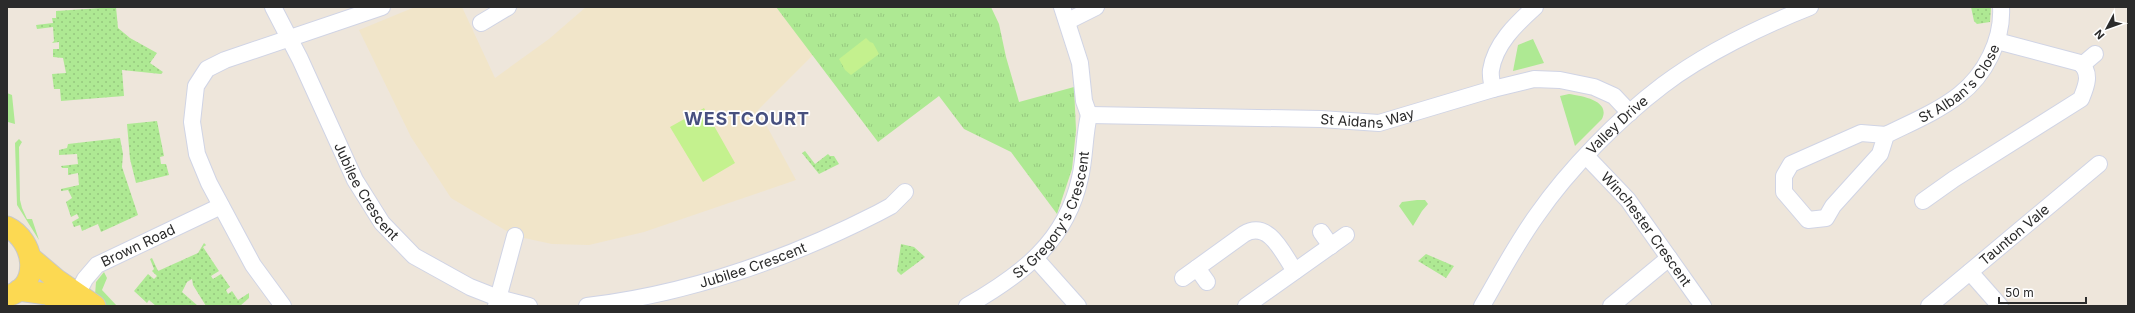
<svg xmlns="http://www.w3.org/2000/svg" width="2135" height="313" font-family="Inter,sans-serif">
  <defs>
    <pattern id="park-tufts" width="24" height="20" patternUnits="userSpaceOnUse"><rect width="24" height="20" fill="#aee993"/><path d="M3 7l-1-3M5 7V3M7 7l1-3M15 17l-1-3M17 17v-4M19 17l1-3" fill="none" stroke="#96c87f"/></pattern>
    <pattern id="garden-dots" width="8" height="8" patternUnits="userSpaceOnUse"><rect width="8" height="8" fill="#aee993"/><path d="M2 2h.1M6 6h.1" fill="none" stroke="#96c87f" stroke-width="1.8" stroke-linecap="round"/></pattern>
  </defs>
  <rect width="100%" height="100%" fill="#eee6db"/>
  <!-- education -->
  <path fill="#f1e5c9" d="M415 7H462L495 78 549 39 586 7H776L813 55 758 110 796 180 644 232 589 245 552 244 515 236 451 198 411 137 359 30Z"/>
  <!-- grass -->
  <path fill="#aee993" d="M1533 39 1544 63 1513 71 1518 45Z
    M7 93 12 95 15 124 8 122Z
    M1569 94C1581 96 1611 100 1602 119L1575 146 1560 96Z
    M19 139 22 142 19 147 20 200 22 208 27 219H32L39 240 17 205 15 143Z
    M1417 200H1425L1428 204 1422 211 1413 226 1399 206 1402 202Z
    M104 272 107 278 102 290 117 306H107L95 295 96 282Z"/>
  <!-- park -->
  <path fill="url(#park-tufts)" d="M776 7H991L999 24 1006 57 1019 102 1074 87 1076 130 1072 169 1057 214 1011 152 964 129 939 96 878 142Z"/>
  <!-- garden -->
  <path fill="url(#garden-dots)" d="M116 7 118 28 130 38 157 53 150 63 163 72 161 74 122 70 124 96 61 101 60 89H54L52 74 66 73 63 58 53 57V49H59V42L52 43 54 41 53 27 37 29 36 25 53 23 52 18H56V11Z
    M1971 7H1991L1990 22 1977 24 1974 21Z
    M157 121 164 156 160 157 161 164H166L169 175 136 183 130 159 127 124Z
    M120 138 123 154 122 167 138 215 101 232 98 224 82 231 80 225 74 227 72 222 79 218 77 214 71 217 66 202 72 198 68 190 61 191V189L79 185 78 173 68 175V168H62L61 166 78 164 77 154 59 155V150L67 148 68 144Z
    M805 151 815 164 828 154 830 156H834L839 164 819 174 802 153Z
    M204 243 206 245 203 247 219 271 211 276 213 279 221 274 230 287 226 290 228 294 232 291 238 300 249 293V298L240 306H206L193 285 192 279 187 282 182 292 198 306H156L149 300 147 303 134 291 148 274 154 279 157 276 152 271 154 269 150 259 152 258 158 271 198 253Z
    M901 244 914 247 925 257 901 275 897 271Z
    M1426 254 1454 266 1446 278 1418 261Z"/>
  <!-- pitch -->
  <path fill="#c4f18e" d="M866 38 870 42 873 43 879 54 851 75 845 70 839 59Z
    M704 108 735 163 703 182 670 127Z"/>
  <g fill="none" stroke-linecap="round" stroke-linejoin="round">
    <defs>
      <g id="minor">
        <path id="s1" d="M273 7 300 59 355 180 382 223 414 256 470 287 498 298 529 306"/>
        <path d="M1062 7 1080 63 1084 101 1089 115"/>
        <path d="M1068 21 1096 7"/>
        <path d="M481 23 508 7"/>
        <path d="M2082 65 2095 54"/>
        <path d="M1493 89C1492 83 1490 76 1491 70 1495 44 1516 24 1535 7"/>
        <path id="s2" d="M1089 115 1321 119 1379 123 1493 89 1534 79 1560 80 1594 87 1614 96 1630 113"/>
        <path id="s3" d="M1886 135 1861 133 1791 164 1784 176V192L1808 220 1826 218 1833 206 1880 154 1886 135C1910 123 1937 112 1959 95 1985 75 2003 40 2001 7"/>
        <path id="s4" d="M1586 156 1628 200 1703 306"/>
        <path d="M1923 201 1954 179 2081 99C2086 87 2092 73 2080 63L1997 41"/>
        <path d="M1321 232 1331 246"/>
        <path d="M1036 259 1078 306"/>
        <path d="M1197 268 1207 282"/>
        <path d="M1970 272 2000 306"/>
        <path d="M1183 278 1244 234C1269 219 1283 254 1295 271"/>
        <path id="s5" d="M72 304 85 279 97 265 221 206"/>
        <path d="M283 306 253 265 209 183 197 154 192 122 196 86 207 69 225 60 382 7"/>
        <path d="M496 306 515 236"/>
        <path id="s6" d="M587 306C687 294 788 259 878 213L891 206 905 192"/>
        <path id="s7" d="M967 306C1021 275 1066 242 1080 178 1085 157 1084 136 1089 115"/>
        <path d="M1246 306 1346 235"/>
        <path id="s8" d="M1482 306C1500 275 1516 244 1537 215 1569 169 1618 119 1663 85 1704 54 1762 26 1810 7"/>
        <path d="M1611 306 1669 258"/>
        <path id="s9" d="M1929 306 2099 164"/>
      </g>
      <path id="major" d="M7 227C35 240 42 287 7 296
        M31 258 57 280 95 306
        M19 290 47 294 75 306"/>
    </defs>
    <!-- minor casing -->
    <use href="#minor" stroke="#d0d4e5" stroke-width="18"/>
    <!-- major casing -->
    <use href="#major" stroke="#c8c8c8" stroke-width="23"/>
    <!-- minor -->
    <use href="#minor" stroke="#fff" stroke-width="16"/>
    <!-- major -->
    <use href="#major" stroke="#fcd952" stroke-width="21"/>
  </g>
  <g text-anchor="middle" stroke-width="3.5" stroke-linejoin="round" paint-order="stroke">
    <!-- street labels -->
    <g font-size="14" fill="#2b2b2b" stroke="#fff">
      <text dy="5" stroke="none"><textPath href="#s3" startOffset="382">St Alban's Close</textPath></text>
      <text dy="5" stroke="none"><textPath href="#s2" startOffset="279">St Aidans Way</textPath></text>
      <text dy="5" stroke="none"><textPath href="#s8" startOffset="227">Valley Drive</textPath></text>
      <text dy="5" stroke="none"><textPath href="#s1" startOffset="207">Jubilee Crescent</textPath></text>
      <text dy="5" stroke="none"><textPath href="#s7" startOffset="130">St Gregory's Crescent</textPath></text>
      <text dy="5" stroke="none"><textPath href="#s4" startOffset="95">Winchester Crescent</textPath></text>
      <text dy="5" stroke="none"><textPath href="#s9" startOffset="111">Taunton Vale</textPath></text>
      <text dy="5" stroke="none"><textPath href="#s5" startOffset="92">Brown Road</textPath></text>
      <text dy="5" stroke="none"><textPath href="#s6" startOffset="171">Jubilee Crescent</textPath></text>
    </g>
    <!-- district labels -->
    <g font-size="18" font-weight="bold" letter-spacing="1" fill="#47507f" stroke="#fff">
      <text x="747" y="125">WESTCOURT</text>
    </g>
  </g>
  <!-- border -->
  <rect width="2135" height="313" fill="none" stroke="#2b2b2b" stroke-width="16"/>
  <!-- north arrow -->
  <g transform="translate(2107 28) rotate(229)" stroke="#ffffff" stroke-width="3" paint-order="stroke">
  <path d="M0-3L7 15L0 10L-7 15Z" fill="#2b2b2b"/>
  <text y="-6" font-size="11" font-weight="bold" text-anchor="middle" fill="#2b2b2b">N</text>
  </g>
  <!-- scale -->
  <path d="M1999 297v6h87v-6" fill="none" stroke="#2b2b2b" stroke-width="2"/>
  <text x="2005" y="297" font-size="12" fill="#2b2b2b" stroke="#ffffff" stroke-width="3" paint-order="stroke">50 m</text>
</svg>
